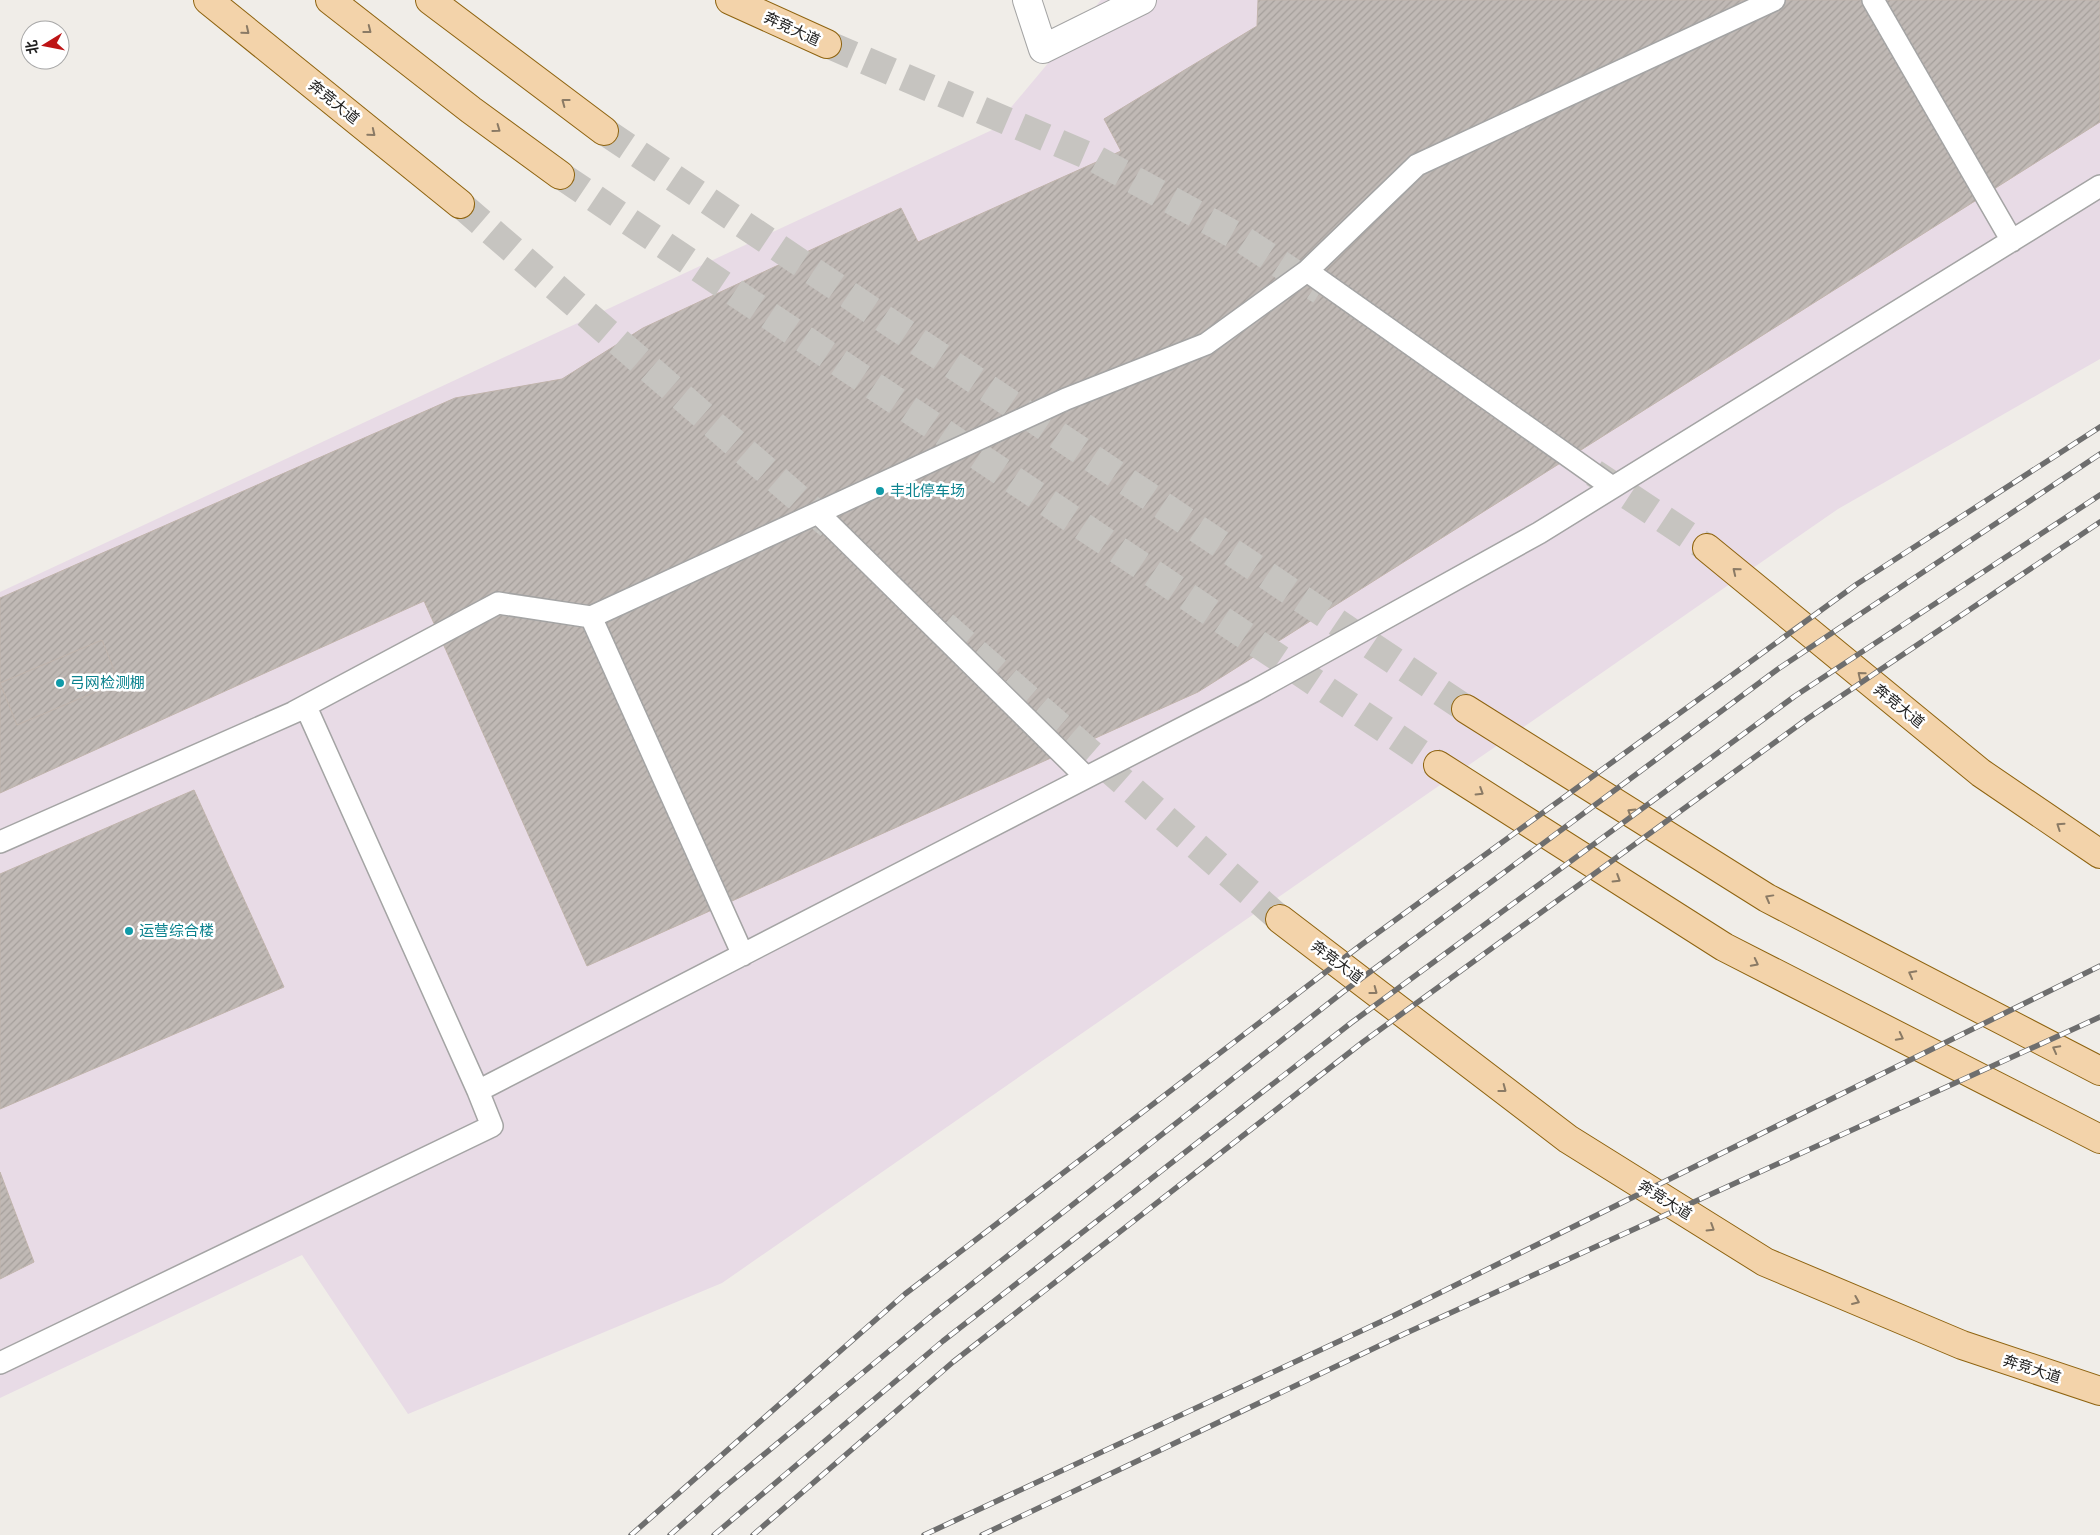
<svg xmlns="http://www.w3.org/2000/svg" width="2100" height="1535" font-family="'Roboto Condensed','Noto Sans SC',sans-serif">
  <defs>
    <pattern id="building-hatch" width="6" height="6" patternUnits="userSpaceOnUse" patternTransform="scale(1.25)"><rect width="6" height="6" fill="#c0b9b5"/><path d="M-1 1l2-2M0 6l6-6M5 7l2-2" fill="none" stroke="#a59f9b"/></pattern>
  </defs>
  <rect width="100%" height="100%" fill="#f0ede8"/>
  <!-- industrial -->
  <path fill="#e8dbe6" d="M1101 0H2100V359L1838 509 722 1283 408 1414 302 1255 0 1398V592L992 130Z"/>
  <!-- building -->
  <path fill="url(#building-hatch)" stroke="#c0b4ac" d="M1258 0H2100V122L1198 692 587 966 424 601 0 793V598L455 398 562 379 643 328 901 208 918 242 1121 151 1104 119 1257 26Z
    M102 640 119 682 17 725 0 683Z
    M194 790 284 987 0 1109V874Z
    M0 1172 34 1262 0 1279Z"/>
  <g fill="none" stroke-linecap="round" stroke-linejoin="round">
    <!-- primary-tunnel -->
    <path stroke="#c6c4c0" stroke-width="28" stroke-dasharray="28 14" stroke-linecap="butt" d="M827 44 1096 159 1242 239 1321 291
      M604 131 1466 709
      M560 175 1438 765
      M460 204 836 531
      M1594 473 1707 548
      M944 625 1280 919"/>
    <defs>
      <path id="lane" d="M1873 0 2012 241
        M1307 271 1417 165 1774 0
        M818 513 1086 777
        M294 712 498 603 591 617
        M0 842 306 707 478 1091 1254 691 1539 533 2100 186
        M743 955 591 617 1066 399 1206 344 1307 271 1612 487
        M0 1363 492 1126 478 1091"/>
      <path id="street" d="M1027 0 1043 49 1142 0"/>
      <path id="primary" d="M208 0 460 204
        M330 0 471 110 560 175
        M430 0 604 131
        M730 0 827 44
        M1707 548 1981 773 2100 854
        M1466 709 1767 898 2100 1071
        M1438 765 1724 947 2100 1139
        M1280 919 1568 1139 1765 1262 1962 1345 2100 1391"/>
    </defs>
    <!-- lane casing -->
    <use href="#lane" stroke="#a4a4a4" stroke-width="24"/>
    <!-- street casing -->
    <use href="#street" stroke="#a4a4a4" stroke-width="30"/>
    <!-- primary casing -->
    <use href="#primary" stroke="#8e630f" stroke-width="30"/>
    <!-- lane -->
    <use href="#lane" stroke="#fff" stroke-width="21"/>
    <!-- street -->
    <use href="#street" stroke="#fff" stroke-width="28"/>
    <!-- primary -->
    <use href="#primary" stroke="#f3d3aa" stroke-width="28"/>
    <defs>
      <path id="rail" d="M631 1535 905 1294 1361 945 1857 584 2100 427
        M670 1535 721 1490 935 1313 1343 992 1778 669 2100 454
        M714 1535 943 1341 1351 1023 1795 696 2100 495
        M753 1535 953 1362 1363 1042 1807 719 2100 522
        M924 1535 1391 1317 2100 966
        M982 1535 1404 1334 2100 1017"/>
    </defs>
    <!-- rail casing -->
    <use href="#rail" stroke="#6e6e6e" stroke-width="5.5"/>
    <!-- rail -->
    <use href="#rail" stroke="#fff" stroke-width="4" stroke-dasharray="11" stroke-linecap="butt"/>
  </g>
  <!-- one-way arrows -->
  <defs><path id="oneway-chevron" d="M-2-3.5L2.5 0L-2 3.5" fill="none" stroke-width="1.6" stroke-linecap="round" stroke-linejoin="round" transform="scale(1.25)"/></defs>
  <g stroke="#8a7a65">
    <use href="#oneway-chevron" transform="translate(368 30) rotate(38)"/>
    <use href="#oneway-chevron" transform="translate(246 31) rotate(39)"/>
    <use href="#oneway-chevron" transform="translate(565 102) rotate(-143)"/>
    <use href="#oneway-chevron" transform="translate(497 129) rotate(36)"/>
    <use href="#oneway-chevron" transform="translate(372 133) rotate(39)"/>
    <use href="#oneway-chevron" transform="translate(1736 571) rotate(-141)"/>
    <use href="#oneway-chevron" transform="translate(1861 675) rotate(-141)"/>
    <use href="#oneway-chevron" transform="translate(1480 792) rotate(32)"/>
    <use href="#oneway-chevron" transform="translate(1631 812) rotate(-148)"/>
    <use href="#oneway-chevron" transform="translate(2060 826) rotate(-146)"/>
    <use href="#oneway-chevron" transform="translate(1617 879) rotate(32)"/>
    <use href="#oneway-chevron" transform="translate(1769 898) rotate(-151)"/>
    <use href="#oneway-chevron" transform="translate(1755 963) rotate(27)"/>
    <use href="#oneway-chevron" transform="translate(1912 974) rotate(-152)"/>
    <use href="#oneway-chevron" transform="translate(1374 991) rotate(37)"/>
    <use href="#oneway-chevron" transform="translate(1900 1037) rotate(27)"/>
    <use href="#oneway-chevron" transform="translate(2056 1049) rotate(-152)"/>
    <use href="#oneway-chevron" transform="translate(1503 1089) rotate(37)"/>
    <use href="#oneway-chevron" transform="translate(1711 1228) rotate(32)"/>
    <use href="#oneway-chevron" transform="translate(1856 1301) rotate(23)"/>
  </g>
  <!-- markers -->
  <g fill="#0f9aa8" stroke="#fff" stroke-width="2">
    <circle cx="880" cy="491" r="5"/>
    <circle cx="60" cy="683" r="5"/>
    <circle cx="129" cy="931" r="5"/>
  </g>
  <g text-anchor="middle" stroke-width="5" stroke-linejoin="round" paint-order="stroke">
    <!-- street labels -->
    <g font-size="15" fill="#202020" stroke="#fff">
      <text transform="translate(792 29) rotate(25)" y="5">奔竞大道</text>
      <text transform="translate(334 102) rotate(39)" y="5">奔竞大道</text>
      <text transform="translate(1899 706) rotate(39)" y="5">奔竞大道</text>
      <text transform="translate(1337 962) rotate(37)" y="5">奔竞大道</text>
      <text transform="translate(1665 1200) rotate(32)" y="5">奔竞大道</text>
      <text transform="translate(2032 1369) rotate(18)" y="5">奔竞大道</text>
    </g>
    <!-- culture labels -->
    <g font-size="15" fill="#0d838f" stroke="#fff" text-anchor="start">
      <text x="890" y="496">丰北停车场</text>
      <text x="70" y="688">弓网检测棚</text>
      <text x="139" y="936">运营综合楼</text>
    </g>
  </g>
  <!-- north arrow -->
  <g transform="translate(45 45) rotate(260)"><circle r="24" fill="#ffffff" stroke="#a6a6a6"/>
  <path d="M0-4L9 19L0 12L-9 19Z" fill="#bd1415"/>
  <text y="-8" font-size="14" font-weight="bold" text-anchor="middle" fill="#202020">北</text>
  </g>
</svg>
